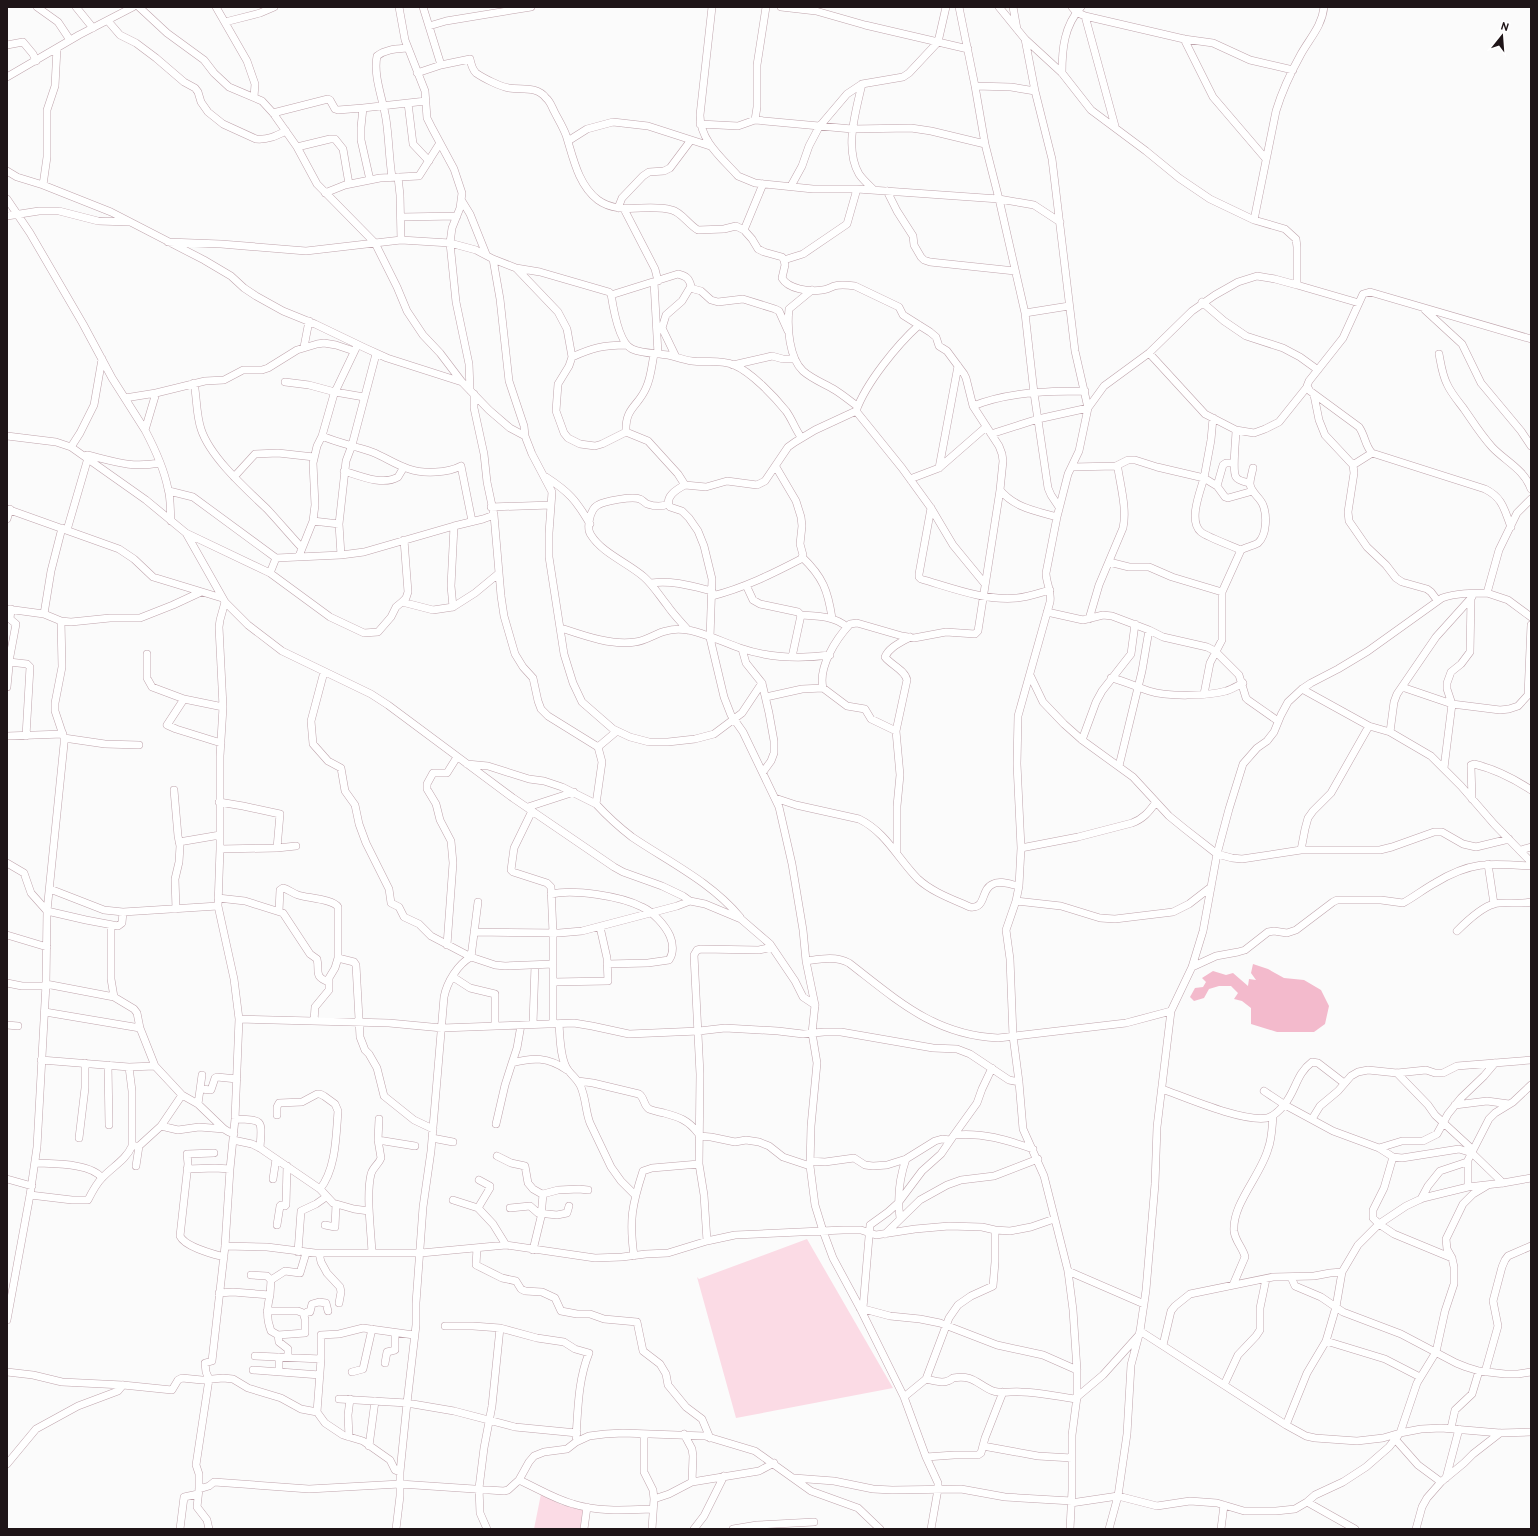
<svg xmlns="http://www.w3.org/2000/svg" width="1538" height="1536" font-family="Overpass,sans-serif">
  <rect width="100%" height="100%" fill="#fbfbfb"/>
  <!-- green -->
  <path fill="#fbdbe5" d="M807 1239 893 1388 736 1418 697 1277 699 1279Z
    M541 1494 562 1505 583 1508 585 1513 581 1529H534Z"/>
  <!-- water -->
  <path fill="#f3bacc" d="M1253 964 1268 969 1284 978 1304 980 1321 990 1329 1006 1325 1024 1314 1032H1277L1251 1024V1008L1242 1001 1234 999 1238 993 1231 986H1219L1209 989 1204 998 1194 1001 1190 997 1195 988 1203 987 1206 982 1202 978 1213 971 1226 975 1233 973 1248 986 1249 979 1256 980 1251 973Z"/>
  <g fill="none" stroke-linecap="round" stroke-linejoin="round">
    <defs>
      <path id="minor" d="M37 7 58 22 70 40
        M76 7 93 28
        M139 7 167 33 204 60 214 73 229 87 262 101 273 113 297 147 317 184 375 243 397 287 407 311 423 335 440 353 462 382 489 410 510 428 525 436
        M216 7 247 61 255 84 254 97
        M423 7 441 65
        M712 7 700 115C700 141 722 158 738 176L755 183 813 189H857L999 199 1034 205 1060 222
        M781 7 816 11 865 25 968 49
        M959 7 975 86 985 144 999 199 1025 313 1034 393 1048 488 1051 495 1059 507
        M999 7 1025 39 1062 73 1091 110 1146 151 1179 178 1210 199 1254 220 1276 111C1282 91 1291 72 1301 54 1310 38 1322 26 1324 7
        M1013 7 1017 29
        M1072 7 1076 12 1085 16 1184 39 1213 43 1250 60 1293 70
        M1085 16 1115 126
        M108 21 120 35 136 43 156 58 184 82 195 88 198 92 201 102 208 112 223 124 256 139C268 140 276 136 286 131
        M225 22 260 13 274 7
        M429 26 446 21 531 7
        M1025 39 1035 91 1052 159 1075 351 1088 408 1079 451 1068 474 1057 517 1046 573C1046 583 1052 591 1050 602L1018 716 1017 764 1021 848 1019 886 1016 901 1006 930 1010 959 1013 1036 1019 1082 1023 1129 1044 1176 1068 1271 1073 1310 1077 1370V1397L1072 1435V1490L1070 1529
        M1184 39 1213 97 1266 159
        M7 45 23 42 33 54 36 61
        M417 73 441 65 470 59C471 64 472 69 476 73 483 78 501 87 509 88 522 90 537 86 546 98 550 101 552 107 554 111 558 119 563 127 566 135 573 157 578 185 598 200 620 216 647 203 672 210 681 212 689 225 698 230L724 229 736 226 744 230 752 239 758 249 764 252 782 257 784 260 785 265 782 278C788 289 809 292 822 290 826 290 829 288 834 286 841 284 848 285 855 286L899 307 903 315 930 332 936 337 939 346 947 351 964 374 966 378 973 406 999 446 1002 454 1003 461 1000 490C1015 508 1036 511 1057 517
        M1062 73C1062 49 1064 26 1081 7
        M7 77 79 35 133 7
        M862 84C856 111 844 148 859 174 863 180 869 185 874 190
        M975 86 1011 87 1035 91
        M408 103 413 144 429 161
        M273 113 328 99 330 100 335 109 338 110 363 108
        M755 120 852 129 911 128 931 131 985 144
        M700 124 738 126 755 120 757 107V65L766 7
        M568 141 587 129 613 122 648 126 710 146
        M297 147 330 139H335L343 149 349 184
        M7 171 17 177 43 185 111 212 204 260 231 276 244 288 256 296 283 311 315 324 365 348 387 358 462 382
        M392 177C389 158 389 138 386 119 383 99 373 76 377 56 386 49 397 49 408 48
        M398 177 400 195 401 240
        M370 180 361 140V127L363 108 426 101
        M43 185 47 157V110L55 86 57 48
        M791 186 802 166 809 146 819 127 847 94 862 84 903 77 909 73 938 42 946 7
        M887 191 897 211 913 236 914 245 921 257 924 260 930 262 1015 271
        M325 193 345 185 380 178 419 176 440 143
        M7 199 30 233 83 324 112 378 145 430
        M462 201 470 214 486 254
        M618 208 622 198 643 176 649 172 664 171 670 168 691 140
        M624 209 655 269 658 281
        M7 216 39 211H59L98 221 129 222
        M401 217 457 216
        M1254 220 1285 229 1296 239 1297 247V285L1359 303
        M744 230 763 184
        M168 242 221 244 306 251 401 240 450 243 452 228 460 208 462 193 454 169 432 128 427 118 425 91 405 40 399 7
        M493 259 516 268 558 312 567 329 572 357 569 366 558 384 556 411 564 433 568 438 580 444 595 446 602 444 626 432 648 441 678 474 685 485C677 489 664 497 670 507L682 511 689 518 698 531 704 546 712 579 710 638 724 697 731 715 743 732 779 807 792 864 803 930 806 961 815 1005 812 1033 817 1063 811 1126 810 1166 815 1205 823 1231 833 1258 860 1308 904 1397 926 1457 938 1483V1489L931 1529
        M784 260 803 254 847 224 857 189
        M516 268 540 272 609 292 611 294C613 307 619 343 632 349 644 354 656 353 668 355 676 357 684 360 692 361 706 363 719 359 734 365 751 372 774 396 786 411 792 419 795 429 801 437
        M654 282 658 354
        M690 288 701 291 711 300 718 302 743 299 775 309 779 311 788 331
        M812 290 789 309C787 327 789 358 803 371 812 379 825 384 835 390 843 395 850 401 857 406
        M611 295 678 274C686 276 689 278 691 286L682 301 666 315 662 328 676 357
        M1202 302 1224 321 1246 336 1283 348 1300 357 1318 370
        M1425 310 1462 344 1481 383 1521 431 1531 446
        M1025 313 1069 306
        M304 347 309 321
        M1149 353 1205 414 1236 430 1254 433 1265 429 1279 422 1307 387
        M1439 354C1441 364 1442 374 1447 384 1451 393 1458 401 1464 409 1473 422 1481 435 1492 447 1505 461 1524 469 1531 489
        M572 357C592 348 603 345 626 345
        M733 365 772 356 783 359H795
        M285 382 309 385 335 392 364 397
        M194 383C197 398 196 414 201 429 210 457 246 489 267 509 279 522 290 535 302 548
        M470 390 469 364 456 302 450 243 476 250 493 259 500 299 509 381 524 426 525 436 532 454 552 492 549 533V557L564 654 573 683 582 702 613 729 630 737 649 742H668L695 739 714 734 742 713 762 683
        M474 394V408L484 454 487 482 494 515 501 596 504 616 515 654 523 667 533 678 538 701 541 709 548 716 598 747 602 762 596 804C607 816 619 827 632 837 669 862 711 882 740 917
        M1314 395 1319 420 1325 435 1353 465 1354 473 1348 512 1349 521 1367 547 1386 565 1396 578 1402 582 1427 589 1431 592 1437 600
        M125 398 156 393
        M973 406C1007 392 1047 391 1085 391
        M856 411 902 468 931 508 953 545 985 584
        M1213 418 1211 440 1204 478 1217 486 1225 497 1228 498 1253 491
        M1236 430C1236 439 1232 471 1236 477 1238 481 1246 482 1250 483
        M626 432C625 407 638 407 646 388 651 378 652 364 654 354
        M991 434 1038 419 1088 408 1104 386 1149 353 1192 311 1215 295 1238 282 1257 276 1275 279 1297 285
        M7 436 56 442 71 447 80 433 94 405 102 359
        M322 436C338 443 355 446 372 452 385 457 396 465 409 469 423 474 448 473 461 466L472 521
        M71 447 146 500 186 533 225 602 248 625 282 651 371 694 388 705 513 798 614 867 623 872 662 886 683 896 690 901 705 904 741 919 770 944 795 981 803 997 815 1005
        M87 455C116 462 130 468 160 463
        M1353 465 1372 453
        M1116 466 1128 460H1135L1157 467 1204 478C1200 492 1188 521 1201 532 1207 537 1232 546 1241 550
        M1072 467 1116 466 1118 469C1121 488 1127 510 1123 528L1099 585 1089 619
        M939 468 958 366
        M344 471C360 476 383 486 398 477L404 467
        M234 477 255 454 278 453 314 457
        M546 477C569 492 576 500 590 524
        M910 479 939 468 986 427
        M685 485 706 487 727 481 757 485 765 481 788 447 795 442 815 430 856 411C866 383 897 345 919 325
        M1217 486 1223 465 1226 463H1234
        M169 491 193 497 276 558 341 555 364 552 454 526 483 519 494 515
        M668 504C662 507 653 506 647 504 644 502 642 500 640 499 632 496 605 501 598 505 590 509 586 528 591 535 602 553 628 563 644 577 653 585 659 595 667 605 673 614 681 622 688 630
        M491 507 551 505
        M931 508 919 574V577L921 579C952 588 985 601 1017 598 1028 597 1039 593 1050 590
        M7 509 119 549 134 559 153 577 222 598
        M7 519 10 509
        M171 521C170 511 171 499 168 489 164 468 155 449 145 430L156 393 205 381 224 380 243 370H262L268 368 297 350 317 344 324 343 336 345 354 351
        M313 521 339 524
        M1511 527C1504 509 1503 498 1485 489L1372 453C1365 446 1365 435 1359 427L1310 391 1307 386 1309 381 1343 338 1363 294 1370 292 1531 339
        M67 530 88 458
        M186 533 270 573 330 617 364 633 378 632 391 617 396 607 402 602 433 610 453 607 451 586 454 526
        M341 555 339 524 346 461 352 445 376 354
        M299 556 313 521 315 505 313 463 317 446 322 436 334 394 356 348
        M802 557C823 577 828 591 832 618
        M1109 562 1129 567H1149L1172 577 1222 592V640L1210 663 1204 694
        M270 573 276 558
        M651 583C672 580 692 586 712 591
        M746 585 753 600 760 604 798 612 801 615 792 657
        M1222 592 1241 550C1246 547 1253 546 1258 543 1267 535 1267 515 1263 505 1260 497 1251 493 1250 484 1250 479 1252 473 1253 468
        M1487 593 1508 600 1531 617
        M712 596C744 588 772 574 801 559L803 555 800 544 802 526 801 517 796 501 776 467
        M402 602 406 598 408 592 404 540
        M453 607 475 593 498 574
        M7 609 44 614 61 621 71 622 110 618H140L173 605 201 592
        M1047 612 1083 620 1103 615 1112 616 1149 630 1142 671 1119 766
        M44 614 51 571 62 528
        M801 615C818 616 834 616 847 627
        M561 628C582 635 612 646 635 642 646 641 656 633 666 631 672 629 682 629 688 630 702 632 725 643 740 648 769 658 799 659 830 655
        M1149 630 1163 637 1207 647 1215 651 1239 675 1246 698 1248 700 1278 721
        M742 649 746 663 762 683 769 713 774 741V753L771 761 763 772
        M147 654V678L152 687 184 699 223 707
        M9 662 27 664 30 667 26 736
        M324 672 311 721 313 744 328 761 341 768 345 791 355 805 359 824 366 843 389 889 391 903 399 907 404 917 419 924 431 936 471 957 495 965 505 966 553 964
        M1030 675 1043 702 1064 724 1082 740 1133 777 1169 816 1185 829 1217 854 1232 858 1242 859 1301 850H1380L1392 847 1434 832H1442L1463 844 1476 847 1509 839
        M1111 678C1125 681 1136 687 1149 691 1168 697 1207 696 1226 691 1232 689 1237 686 1243 683
        M7 687 10 656 16 624 10 619 11 609
        M1402 687 1452 704 1500 710 1509 709 1518 706 1528 695 1531 625
        M823 688 847 706 865 709 871 719 896 731
        M1302 689 1369 726 1390 732 1431 756 1461 786 1494 824 1531 862
        M766 697 802 689 823 688C818 667 836 639 850 624L857 623 902 636 914 638 946 632 975 634 978 631 1000 490
        M184 699 167 725 176 729 221 743
        M1390 732 1394 702 1397 694 1436 637 1472 597
        M7 736 63 734
        M64 738 105 744 139 745
        M1082 740 1096 702 1102 691 1131 654 1135 624
        M598 747 617 731
        M467 764 488 766 529 779 544 781 562 787 596 804
        M1444 768 1452 704 1447 689V683L1451 672 1461 664 1470 652 1471 598
        M174 790 178 836 180 846 179 862 175 879 176 909
        M775 798 796 805 859 819C886 832 898 859 918 879 932 892 952 899 970 907 987 909 980 889 993 884 1000 880 1012 885 1019 886
        M1472 799 1471 767V765L1474 764C1495 769 1513 778 1531 790
        M219 802 243 806 280 814 277 848
        M528 807 574 792
        M532 811 514 848 511 870 513 872 547 883 551 887 553 933V1024
        M179 842 220 835
        M1021 848 1078 837 1132 823C1143 819 1149 812 1156 802
        M220 849 277 848 296 846
        M1301 850 1305 829 1308 818 1313 811 1331 793 1369 726
        M1521 850 1531 847
        M897 852V806L900 775 896 731 907 680C905 670 891 665 885 657 889 647 902 642 910 637
        M7 863 24 873 31 893 47 911 86 920 118 926 122 923 123 912
        M1488 864 1494 904
        M50 889 104 910 123 912 218 906
        M551 894C574 889 621 896 642 907 653 912 665 925 670 936 673 943 674 953 669 960L648 963 607 964
        M218 898 245 901 283 913 310 954 317 959C320 971 313 977 329 982
        M1016 901 1061 906 1100 918 1115 919 1173 912 1189 904 1211 887
        M279 911 280 890 283 888C288 889 292 893 298 895 307 898 333 899 338 907V958L335 968 329 978V990L315 1007 314 1021
        M111 925V979L114 997
        M1457 931C1465 923 1482 907 1494 904 1505 901 1518 905 1531 902
        M474 932 559 933 582 931 677 906 690 901
        M7 935 47 947
        M447 945 453 863 451 841 440 820 436 804 427 789V784L433 773H447L457 757
        M338 958 354 962 356 965 360 1037 365 1050 369 1054 377 1068 384 1096 414 1120 433 1129
        M806 961C821 959 835 956 849 963 897 1000 934 1035 998 1038L1126 1023 1171 1011
        M1192 967 1216 956 1238 952 1245 950 1268 932 1274 931 1287 933 1296 930 1333 902 1337 900H1381L1403 903C1414 897 1424 889 1435 883 1471 861 1490 863 1531 866
        M453 977 470 988 495 994V1026
        M553 982 608 981 607 958 600 927
        M7 983 22 986H46
        M46 984 114 997 134 1009 137 1013 140 1028 155 1066
        M45 1012 140 1028
        M239 1019 389 1023 442 1028 574 1023 592 1026 629 1034 699 1031 725 1028 778 1031 803 1034 824 1032H841L933 1048 957 1049 970 1054 1009 1080 1019 1082
        M533 1024 535 965
        M559 1024C560 1036 560 1060 568 1070 573 1077 580 1081 582 1090 586 1101 586 1113 590 1123L611 1167 621 1181 635 1195
        M7 1025 18 1026
        M521 1025 517 1048 512 1063C533 1057 548 1057 567 1070
        M41 1060 129 1067 155 1066 182 1095 198 1104 224 1129 229 1132 234 1134
        M108 1065 109 1125
        M129 1067 132 1091V1146
        M1397 1073 1428 1105 1435 1115 1473 1150
        M578 1081 593 1083 639 1094C645 1098 643 1105 649 1109 654 1111 659 1112 664 1113 679 1117 688 1120 698 1133
        M201 1089 211 1090 215 1078 217 1077 237 1079
        M1162 1089C1187 1098 1242 1122 1267 1118 1274 1116 1280 1110 1284 1105 1296 1091 1296 1074 1312 1062L1318 1063 1344 1083
        M1264 1091 1285 1105 1333 1131 1379 1148 1393 1157 1402 1158 1459 1149 1472 1153 1503 1183
        M198 1104 202 1075
        M1455 1105 1487 1101 1509 1104
        M277 1115V1107L279 1103 302 1102 317 1094H320L324 1096 335 1104 338 1111C336 1136 336 1169 320 1189
        M235 1119C264 1120 262 1119 260 1148
        M1312 1119 1320 1106 1338 1091 1351 1076 1358 1072 1368 1070 1397 1073 1426 1070 1435 1073H1443L1457 1066 1531 1060
        M496 1124 505 1085 512 1063
        M161 1126 178 1130 199 1127 224 1129
        M954 1135 977 1103 982 1089 992 1068
        M699 1136 711 1137 735 1142 746 1140 759 1142 769 1146 783 1157 810 1166
        M79 1138 85 1088V1063
        M432 1138 453 1142
        M233 1140 252 1144 260 1148 320 1189 333 1203 354 1209 369 1211
        M378 1140 415 1146
        M1379 1148 1402 1141H1423L1437 1134 1448 1114 1461 1098 1484 1076 1495 1063
        M214 1153 187 1154 188 1164 180 1236C185 1247 213 1254 224 1257
        M497 1156 511 1163 525 1166 528 1183 533 1189 540 1193 543 1194 558 1190 579 1189 588 1190
        M810 1161 825 1162 854 1158 865 1165 873 1166 887 1165 906 1159 935 1141 942 1139 950 1140
        M36 1163C53 1164 91 1163 102 1178
        M136 1166 139 1146
        M187 1169 215 1168 230 1169
        M7 1179 32 1186
        M273 1179 276 1159
        M1468 1187V1160L1489 1119 1495 1113 1513 1102 1531 1085
        M30 1195 72 1200H88C92 1192 96 1184 102 1178 112 1167 126 1160 132 1146H139L161 1126 182 1095
        M1421 1199 1428 1186 1440 1171 1467 1162
        M453 1200 478 1208 493 1224 506 1245
        M478 1208 490 1188V1186L479 1180
        M510 1208 530 1206 538 1213 557 1215 567 1213 569 1206
        M900 1218C897 1197 899 1179 906 1159
        M277 1225 280 1206 281 1205 285 1206 286 1205 287 1166
        M325 1225 335 1227 336 1204
        M885 1234 920 1200 947 1185 961 1180 994 1176 1038 1159
        M707 1241 704 1195 699 1164 700 1074 694 955 697 950 701 949 759 950 772 947
        M225 1246 267 1247 315 1253H421L506 1245 595 1258 622 1257 646 1254 668 1253 707 1241 735 1235 843 1230H861L876 1235 915 1229 949 1226 982 1227 995 1230 1010 1231 1031 1227 1054 1219
        M477 1248 476 1265 502 1278 516 1281 521 1289 525 1291 542 1292 555 1298 561 1311 577 1314H590L604 1319 637 1322 643 1351 660 1364 666 1374 668 1385 686 1407 702 1419 710 1438
        M533 1250 541 1217 543 1194
        M298 1252 301 1211 316 1204 326 1197
        M319 1253 321 1262 327 1273 340 1287 341 1292 339 1303
        M372 1253C371 1230 366 1195 371 1174 373 1167 379 1164 381 1158L378 1140 379 1119
        M634 1256C629 1220 632 1205 643 1171L652 1168 699 1164
        M1452 1258 1394 1234 1379 1224 1406 1206 1423 1198 1468 1187 1503 1183 1531 1178
        M1068 1271 1144 1304
        M251 1275 267 1276 271 1280
        M1291 1277 1295 1286 1321 1297 1343 1312 1401 1334 1456 1363 1466 1367 1479 1371 1505 1374H1518L1531 1372
        M1233 1285 1245 1257C1243 1248 1235 1241 1234 1231 1232 1204 1261 1175 1268 1149 1272 1139 1272 1127 1273 1116
        M219 1293 233 1292 270 1295C267 1308 266 1318 271 1331L278 1335 305 1333V1319L303 1313 298 1311H267
        M270 1295 271 1280 285 1271 300 1273 306 1253
        M860 1308 890 1316 920 1319 940 1323 997 1345 1043 1355 1077 1370
        M863 1308 870 1225 888 1212 898 1203 922 1171 941 1154 954 1135C982 1132 1007 1140 1033 1149
        M305 1314 307 1312H310L312 1304 319 1302 326 1303 328 1311
        M7 1320 30 1195 37 1147 46 984 47 911 64 744V738L55 711V703L62 667 61 621
        M445 1326H473L500 1328 537 1338 564 1342 575 1349 589 1353C578 1380 578 1409 576 1437
        M1140 1331 1286 1425 1306 1436 1315 1438 1357 1441 1383 1438 1400 1433 1421 1429 1441 1428 1500 1433 1531 1432
        M278 1335 279 1342 288 1349V1357
        M1326 1341 1385 1359 1420 1377
        M1163 1345 1171 1311 1175 1306 1190 1294 1273 1277 1314 1276 1330 1273 1342 1272
        M255 1356 321 1359
        M385 1363 387 1352 395 1350V1333
        M253 1370 320 1375
        M7 1372 33 1375 62 1382 123 1385 172 1390 178 1380 182 1378 202 1380 223 1378 233 1379 248 1388 281 1398 301 1409 317 1412 325 1423 343 1435 363 1441 390 1460 395 1470 400 1472
        M279 1372V1357
        M352 1372 363 1369 372 1329
        M1485 1372 1498 1326 1493 1301 1502 1267 1505 1260 1508 1256 1531 1246
        M926 1379C935 1381 945 1385 953 1378 973 1374 978 1385 993 1391 1002 1394 1012 1391 1021 1392 1040 1392 1058 1397 1077 1399
        M1224 1385 1238 1355 1256 1336 1260 1330V1308L1266 1279
        M904 1397 926 1379 949 1318 958 1305 971 1296 993 1286 995 1262V1230
        M1077 1397 1103 1375 1138 1336
        M339 1399 407 1403 454 1411 515 1427 577 1433
        M317 1412 321 1359V1335L339 1334 363 1328 414 1335
        M1286 1425 1307 1373 1326 1341 1336 1307 1342 1272 1358 1245 1379 1224 1373 1218V1210L1384 1188 1393 1157
        M1451 1428 1455 1410 1472 1394 1479 1371
        M684 1434 692 1449 693 1456 692 1482
        M644 1435V1472L653 1490 654 1499 652 1529
        M349 1437 348 1415 350 1399
        M1395 1439 1418 1465 1441 1482
        M369 1446 375 1401
        M983 1446 1038 1456 1072 1458
        M926 1457 954 1455H978L981 1453 985 1438 1003 1392
        M7 1464 36 1429 78 1406 118 1391 123 1385
        M794 1478 834 1481 873 1489 892 1490 961 1489 1005 1497 1072 1501
        M1446 1478 1459 1429
        M519 1480C537 1488 554 1499 573 1504 599 1512 626 1510 653 1509
        M199 1489 209 1486 214 1482 309 1489 400 1484 504 1491 508 1490 519 1480 529 1462 534 1456 544 1452 567 1449 576 1442 589 1436 605 1434 623 1433 705 1436 755 1451 811 1491 858 1508 880 1529
        M654 1499 669 1494 692 1482 759 1471 774 1463
        M1307 1502 1315 1495 1343 1482 1366 1467 1389 1447 1400 1433 1417 1383 1436 1352 1445 1311 1454 1284V1267L1452 1258 1447 1249 1446 1239 1463 1204 1473 1194 1488 1185
        M1071 1503 1118 1496 1157 1506 1190 1501 1217 1503 1244 1511H1276L1295 1509 1307 1502 1355 1529
        M180 1529 184 1497 198 1494
        M209 1529 207 1520 197 1507 199 1489V1474L196 1465 209 1379 206 1372 205 1363 212 1361 225 1246 230 1169 235 1119 239 1019 234 979 218 906 220 849V756L223 707 219 627 220 620 225 602
        M396 1529 400 1496V1472L407 1403 416 1325V1303L423 1207 431 1151 444 997C447 982 458 964 471 957L478 902
        M487 1529 480 1513 479 1488 484 1448 492 1406 500 1328
        M584 1529 587 1507
        M694 1529 704 1516 724 1476
        M733 1529 757 1525 814 1522
        M1109 1529 1118 1496 1127 1434 1131 1365 1140 1331 1146 1290 1155 1184 1157 1127 1171 1011 1192 967 1203 931 1217 854 1229 809 1243 764 1257 748 1267 741 1274 732 1281 715 1288 702 1302 689 1311 683 1338 669 1368 651 1442 598C1456 593 1472 593 1487 593L1499 550 1517 513 1531 499
        M1221 1529 1224 1505
        M1416 1529 1422 1507 1427 1498 1441 1482 1464 1463 1473 1454 1500 1433"/>
    </defs>
    <!-- minor casing -->
    <use href="#minor" stroke="#bfa4ac" stroke-width="8"/>
    <!-- minor -->
    <use href="#minor" stroke="#fff" stroke-width="7"/>
  </g>
  <!-- border -->
  <rect width="1538" height="1536" fill="none" stroke="#1f1518" stroke-width="16"/>
  <!-- north arrow -->
  <g transform="translate(1502 36) rotate(17)" stroke="#ffffff" stroke-width="3" paint-order="stroke">
  <path d="M0-3L7 15L0 10L-7 15Z" fill="#1f1518"/>
  <text y="-6" font-size="11" font-weight="bold" text-anchor="middle" fill="#1f1518">N</text>
  </g>
</svg>
